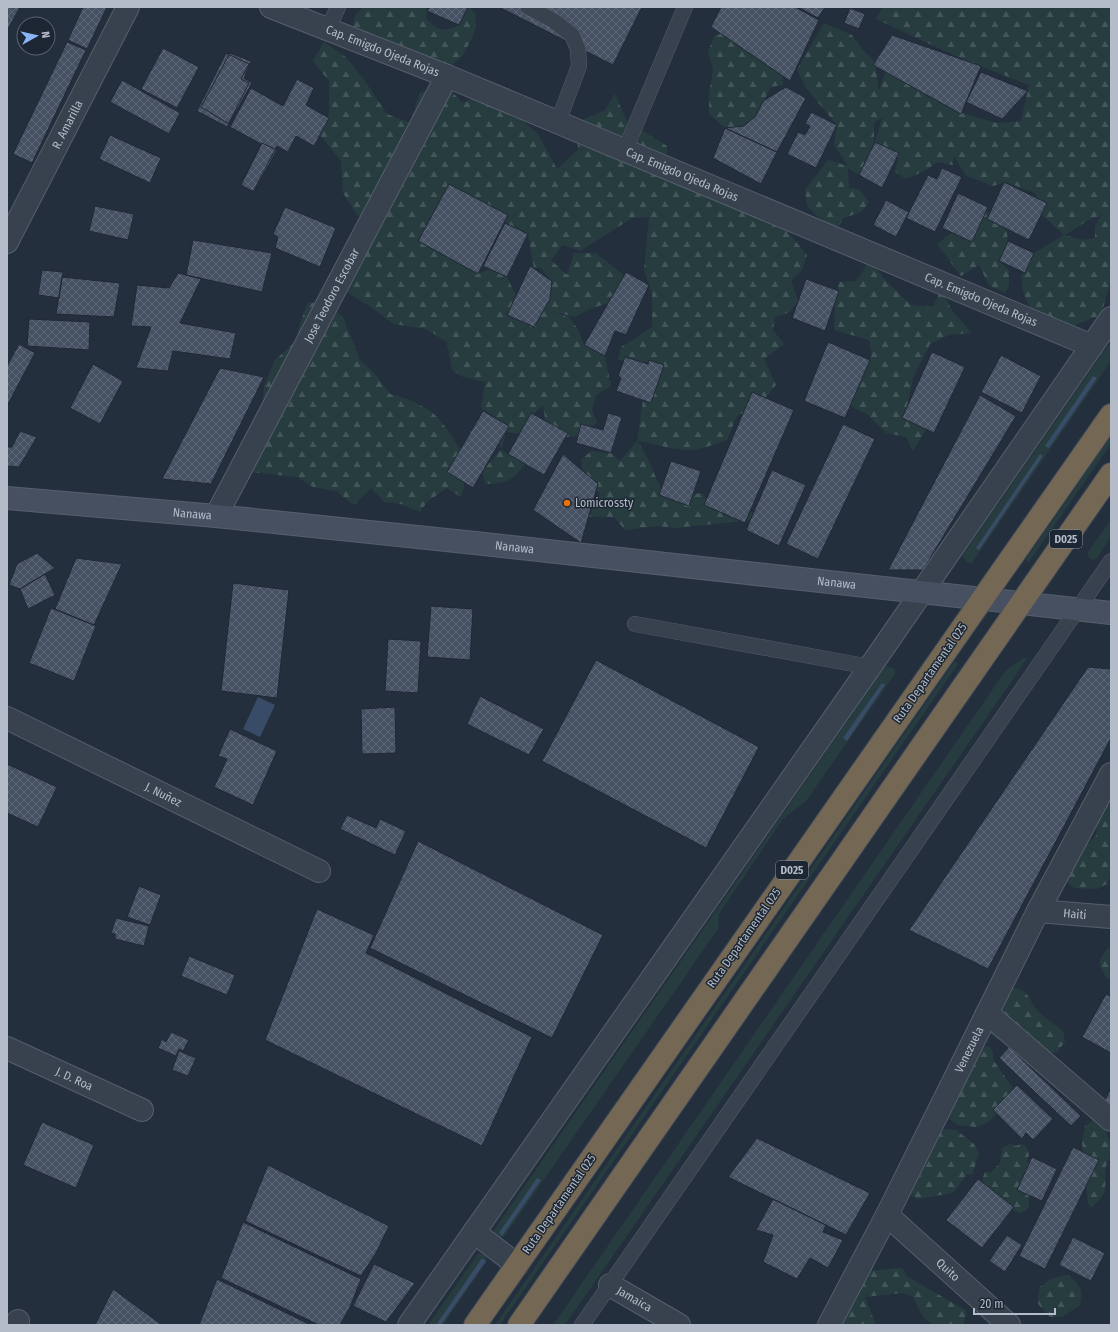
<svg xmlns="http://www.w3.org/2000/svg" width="1118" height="1332" font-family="'Fira Sans Condensed',sans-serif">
  <defs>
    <pattern id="forest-firs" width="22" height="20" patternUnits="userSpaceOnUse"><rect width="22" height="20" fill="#263c3f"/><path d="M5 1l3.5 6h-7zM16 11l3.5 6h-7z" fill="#435659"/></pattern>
    <pattern id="building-cross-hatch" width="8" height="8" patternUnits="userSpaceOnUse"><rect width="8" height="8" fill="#455162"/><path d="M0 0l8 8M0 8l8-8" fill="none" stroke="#5d6877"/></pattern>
  </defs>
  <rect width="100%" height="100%" fill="#242f3e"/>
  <!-- grass -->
  <path fill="#263c3f" d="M1111 341V361L972 563H967L962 556Z
    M1111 436V444L1029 562H1027L1026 559Z
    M1111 519V537L1096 559 1092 560 1088 557V552Z
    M1025 657 1027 658 1016 675 565 1325H553L1006 670Z
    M954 662H957L958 664 500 1325H495Z
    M887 666 894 669 895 672V674L806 801 783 819 719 914 718 929 504 1237 499 1238 495 1235 494 1230 885 667Z
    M480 1253 486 1256 487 1261 443 1325H428L477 1255Z"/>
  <!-- forest -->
  <path fill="url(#forest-firs)" fill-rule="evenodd" d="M363 7H426L427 11 426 18C437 31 444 32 459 25L468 7H469L475 13 476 26 472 38 463 55 453 64 439 69 363 43 353 25 355 15Z
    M883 7H1111V280L1101 315 1080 323 1060 333 1045 326 1029 307 1023 291 1021 277 1034 253 1064 235 1043 216 1035 193 1005 182 993 186 966 176 954 156 953 165 937 162 925 171 906 179 895 172 899 153 875 142 882 118 874 122V145L859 175 848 168 849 188 859 189 869 202 861 212 844 218 836 229 820 218 807 206 805 190 828 160 848 166 834 145 837 125 806 88 797 70 824 23 852 35 862 49 875 62 879 91 885 72 901 70 927 96 933 89 956 111 997 123 1021 121 1029 85 962 59 876 19ZM1100 216 1095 227V238L1082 240 1065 235 1090 219Z
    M730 31 782 72 783 85 771 87 756 116 744 126 725 128 709 114V94L713 69 708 53 714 36Z
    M324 42 346 57 365 81 387 114 410 123 420 92 448 88 463 103 486 92 512 111 538 134 557 169 578 150 576 123 605 110 615 94 627 122 635 137 641 130 667 146 665 182 669 180 765 209 791 236 807 255 802 270 791 281 798 300 790 312 775 317 773 330 784 344 764 359 776 385 760 404 737 416 727 440C709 446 697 452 678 449 664 448 651 442 637 441 648 455 653 473 661 488L687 495 702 493 713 508 792 516 675 528 657 526 625 530 614 517H589L600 493 584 482 581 460 591 451 611 453 620 461 637 441 643 400 651 403 664 365 657 363 618 360 621 347 636 338 652 327V294L644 270 649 217 632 218 580 251 563 245 551 260 567 275 574 253H596L624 275 608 303 590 309 574 317 552 311 570 318 579 331 584 345 605 356 611 386 596 395 592 410 597 422 582 436 564 437 547 432 543 405 531 417 521 434 506 432 501 450 525 464C511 481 509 483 486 484L482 472 501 449 493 416 481 408 485 382 463 377 452 370 447 342 426 329 393 324 371 307 345 291 384 219 358 216 343 193 341 161 320 135 329 113V81L313 61ZM449 184 508 215 505 223 528 234 534 269 540 267 552 281 516 296 507 277 490 269 478 274 418 241Z
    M986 211 998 214C1011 237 1010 237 999 261L1009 270V285L1005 293 989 285 979 265 961 276 937 244 952 232 972 242Z
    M870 261 885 280 911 305 933 307 941 289 951 309 972 333 949 335 930 344 913 378 907 407 931 421 913 451 906 437 886 433 867 414 850 406 872 354 869 340 834 330 835 302 839 282 856 281Z
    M308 302 327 305 343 317 360 360 374 373 390 394C404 397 418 403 430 411 442 419 455 441 463 454L458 453 464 486 461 497 447 488 427 502 420 512 401 504 384 502 371 488 354 505 336 491 313 487 297 477 250 472 262 409 264 386 275 360 296 341 299 326Z
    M1110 805 1111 874 1107 884 1097 889 1074 888 1065 880 1068 870 1076 864 1083 848 1096 836 1097 830 1095 825 1100 807Z
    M1108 948H1111V982C1099 969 1095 962 1108 948Z
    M1009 987C1031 990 1026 997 1038 1011 1045 1019 1056 1025 1063 1031L1065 1042 1057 1052 1029 1056 1015 1044 998 1040 989 1033Z
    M988 1046 992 1050 994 1061 1012 1087 1013 1093 1000 1111 987 1123 976 1127 958 1125 948 1118 946 1112 982 1047Z
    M1095 1119C1104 1125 1113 1143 1111 1154 1110 1158 1107 1162 1106 1166 1103 1189 1111 1190 1091 1208L1088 1203 1082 1142 1085 1126Z
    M945 1129 956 1130 974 1144 979 1154 972 1175 967 1174 953 1193 918 1199 908 1194 927 1142Z
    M1010 1144 1016 1146 1021 1144 1026 1146 1029 1155 1026 1163 1029 1161V1206L1026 1211 1020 1213 999 1205 983 1186V1177L985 1172H991L1000 1163 1002 1148Z
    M902 1268 908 1277 967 1311 963 1325H934L923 1317 913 1297 903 1293 865 1297 876 1325H843L846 1308 867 1271Z
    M1068 1275C1081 1287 1083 1288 1080 1305L1062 1317H1050L1038 1304V1299L1040 1287 1052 1278Z"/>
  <!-- water -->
  <path fill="#394c67" d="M1093 376 1097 378 1049 448 1045 446Z
    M1040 454 1043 456 979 550 976 548Z
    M882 683 885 685 847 741 843 738Z
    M258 697 275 705 260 737 243 729Z
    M537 1178 541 1180 502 1236 499 1233Z
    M482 1258 486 1261 441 1325H436Z"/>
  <!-- building -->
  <path fill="url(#building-cross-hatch)" stroke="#1f2835" d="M8 7H20L7 31V9Z
    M83 7H107L87 49 68 40Z
    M430 7H468L459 25 427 11Z
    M502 7H642L613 65 501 8Z
    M721 7H795L819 20 790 81 711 27Z
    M798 7H825L818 18Z
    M850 8 865 14 859 29 844 23Z
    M892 35 981 66 961 114 873 65Z
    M67 42 86 50 32 163 13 154Z
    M163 48 199 67 177 108 141 89Z
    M226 53 249 64 241 79 249 83 227 127 197 111Z
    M230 53 251 61 244 78 252 83 229 124 201 107Z
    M981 72 1028 91 1002 119 966 102Z
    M297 79 314 88 306 105 329 118 314 146 296 136 288 152 277 146 253 192 240 185 261 144 230 127 251 88 283 106Z
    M122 80 180 113 169 134 110 102Z
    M786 87 806 98 777 152 725 128 744 126 756 116 763 101Z
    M811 112 837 125 816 168 787 154 798 132 805 135 810 126 805 124Z
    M725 128 777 152 761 184 713 158Z
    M110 135 161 158 150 183 99 159Z
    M875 142 899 153 882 188 859 175Z
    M262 143 277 150 254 192 241 185Z
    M942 168 962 177 935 232 906 218 928 175 937 179Z
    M1004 182 1047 203 1029 240 987 219Z
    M449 184 508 215 478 274 418 241Z
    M958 193 988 207 972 242 942 228Z
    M886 200 909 212 896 237 873 225Z
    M95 206 134 214 128 240 89 231Z
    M285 207 336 228 320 267 275 248 278 237 273 234Z
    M505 223 528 234 507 277 483 266Z
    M193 240 272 253 262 292 186 275Z
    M1008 241 1034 253 1025 273 999 261Z
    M530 266 552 281 550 299 534 327 507 315Z
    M42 270 63 272 59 298 38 295Z
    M626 272 649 285 626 335 615 331 605 356 584 345Z
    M178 273 201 279 180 323 236 333 230 359 173 351 168 371 136 368 151 327 131 326 137 285 169 288Z
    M62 277 120 283 114 317 56 314Z
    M806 279 839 291 825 331 792 318Z
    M29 319 90 322 89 350 27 346Z
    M828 342 870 360 845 418 804 401Z
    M19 344 35 353 7 406V366Z
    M932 352 965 367 934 433 902 418Z
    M1001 355 1041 376 1022 413 981 392Z
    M625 357 648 364 649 360 664 365 651 403 616 391 621 378 618 376Z
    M93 364 123 381 100 424 70 408Z
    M220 368 264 377 211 484 162 479Z
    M752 392 794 410 745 523 704 505Z
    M980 395 1016 416 923 570H888Z
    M483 411 509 426 473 488 447 472Z
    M531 413 568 433 544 475 508 454Z
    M608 413 622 417 611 453 576 443 581 424 603 430Z
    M843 424 875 439 818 559 786 544Z
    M20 431 37 437 19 467 7 466V447H12Z
    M563 454 598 484 581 543 533 510Z
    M671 461 701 471 689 506 659 495Z
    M772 470 806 485 779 546 746 530Z
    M37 553 55 568 20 589 9 585 17 564Z
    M76 558 122 564 94 625 55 609Z
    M45 574 55 595 28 609 20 589Z
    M233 583 289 590 277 698 221 691Z
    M431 606 473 609 470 660 427 657Z
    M51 608 96 626 74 681 29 663Z
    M388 639 421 641 418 693 385 691Z
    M596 660 759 747 706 848 542 761Z
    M1088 667 1111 669V738L988 969 909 930Z
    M480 696 544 729 529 755 467 724Z
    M395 707 396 753 362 754 361 709Z
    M230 729 277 751 253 805 214 787 227 759 218 756Z
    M7 764 57 787 38 827 7 813Z
    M347 815 376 828 380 819 406 831 395 855 340 829Z
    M418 841 603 935 552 1038 370 948Z
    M139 886 161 895 150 925 127 917Z
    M317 909 374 935 366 953 532 1037 482 1146 265 1040Z
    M116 918 149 926 144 946 115 939V934L111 933Z
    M189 956 235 975 227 995 181 976Z
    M1106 994 1111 997V1053L1082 1037Z
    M171 1032 189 1040 183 1051 179 1049 176 1056 158 1048 162 1039 166 1042Z
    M1009 1047 1081 1116 1071 1126 999 1058Z
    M179 1051 196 1058 188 1076 172 1070Z
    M1017 1085 1053 1119 1033 1140 1026 1133 1022 1139 993 1110Z
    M1111 1088V1105L1105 1100Z
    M42 1122 94 1145 76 1188 23 1165Z
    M757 1138 870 1193 846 1235 728 1177Z
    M1073 1147 1099 1160 1045 1269 1019 1256Z
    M1032 1157 1057 1169 1042 1201 1017 1190Z
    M268 1165 389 1226 376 1253 361 1276 245 1221Z
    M978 1179 1014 1207 982 1248 946 1220Z
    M773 1199 826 1225 823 1232 843 1240 828 1268 810 1258 797 1279 763 1262 773 1235 756 1230Z
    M243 1222 361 1279 350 1307 340 1325H319L221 1278Z
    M1007 1235 1022 1245 1005 1272 989 1261Z
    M1073 1237 1105 1253 1091 1281 1059 1265Z
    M374 1264 415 1283 386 1322 353 1306Z
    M217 1279 311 1325H199Z
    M113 1289 162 1325H95Z"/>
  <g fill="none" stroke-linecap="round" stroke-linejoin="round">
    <defs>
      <path id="lane" d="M528 7 554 21 572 35 578 49 579 66 558 122
        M328 29 338 7
        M625 150 685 7
        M635 624 870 667
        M582 1325 1111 561"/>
      <g id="street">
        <path id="s1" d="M271 7 447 76 1092 346"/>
        <path id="s2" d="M7 242 128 7"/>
        <path id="s3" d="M216 516 447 76"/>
        <path id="s4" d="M7 718 319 871"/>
        <path id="s5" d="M1038 911 1111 917"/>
        <path d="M987 1013 1111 1120"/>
        <path id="s6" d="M7 1048 142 1110"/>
        <path id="s7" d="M887 1215 1009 1325"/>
        <path d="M474 1232 517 1265"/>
        <path id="s8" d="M610 1285 679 1325"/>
        <path d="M17 1325 18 1321"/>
        <path d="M409 1325 870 667 1111 318"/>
        <path id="s9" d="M829 1325 887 1215 1038 911 1111 774"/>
      </g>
      <g id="secondary">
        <path id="s10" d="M7 498 216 516 475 543 1111 613"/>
      </g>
      <path id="highway" d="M475 1325 1111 415
        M519 1325 1111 474"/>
    </defs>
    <!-- lane casing -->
    <use href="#lane" stroke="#565f6c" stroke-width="16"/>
    <!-- street casing -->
    <use href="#street" stroke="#565f6c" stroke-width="24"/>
    <!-- secondary casing -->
    <use href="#secondary" stroke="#565f6c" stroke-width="24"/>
    <!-- highway casing -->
    <use href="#highway" stroke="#434c59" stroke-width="24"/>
    <!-- lane -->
    <use href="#lane" stroke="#38414e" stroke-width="15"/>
    <!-- street -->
    <use href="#street" stroke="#38414e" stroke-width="22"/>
    <!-- secondary -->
    <use href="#secondary" stroke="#465061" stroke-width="22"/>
    <!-- highway -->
    <use href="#highway" stroke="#746855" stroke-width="22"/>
  </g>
  <!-- markers -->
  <circle fill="#e8710a" stroke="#1d2633" stroke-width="1.5" cx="567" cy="503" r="4"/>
  <g text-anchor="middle" stroke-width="3" stroke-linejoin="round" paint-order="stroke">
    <!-- shield labels -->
    <g fill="#1d2633" stroke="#878f9c" stroke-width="1">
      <rect x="1050" y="530" width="32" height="18" rx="3"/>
      <rect x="776" y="861" width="32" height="18" rx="3"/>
    </g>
    <g font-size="11" font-weight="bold" fill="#b4bcc9">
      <text x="1066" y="543">D025</text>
      <text x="792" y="874">D025</text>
    </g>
    <!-- street labels -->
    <g font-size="12" fill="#b4bcc9" stroke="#1d2633">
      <text dy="4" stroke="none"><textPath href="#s1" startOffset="120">Cap. Emigdo Ojeda Rojas</textPath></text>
      <text dy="4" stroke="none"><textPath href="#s2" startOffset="132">R. Amarilla</textPath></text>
      <text dy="4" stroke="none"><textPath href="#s1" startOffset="444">Cap. Emigdo Ojeda Rojas</textPath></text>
      <text dy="4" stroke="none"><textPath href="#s3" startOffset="249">Jose Teodoro Escobar</textPath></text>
      <text dy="4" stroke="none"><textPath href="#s1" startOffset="768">Cap. Emigdo Ojeda Rojas</textPath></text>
      <text dy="4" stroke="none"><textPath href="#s10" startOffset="186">Nanawa</textPath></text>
      <text dy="4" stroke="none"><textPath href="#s10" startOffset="510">Nanawa</textPath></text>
      <text dy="4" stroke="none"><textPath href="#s10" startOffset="834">Nanawa</textPath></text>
      <text transform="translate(930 673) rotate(-55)" y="4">Ruta Departamental 025</text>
      <text dy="4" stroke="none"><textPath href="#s4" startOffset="174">J. Nuñez</textPath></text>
      <text dy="4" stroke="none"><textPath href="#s5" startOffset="37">Haiti</textPath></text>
      <text transform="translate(744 938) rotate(-55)" y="4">Ruta Departamental 025</text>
      <text dy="4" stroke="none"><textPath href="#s9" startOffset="309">Venezuela</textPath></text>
      <text dy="4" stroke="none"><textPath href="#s6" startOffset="74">J. D. Roa</textPath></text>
      <text transform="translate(559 1204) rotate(-55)" y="4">Ruta Departamental 025</text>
      <text dy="4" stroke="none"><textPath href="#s7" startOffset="82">Quito</textPath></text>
      <text dy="4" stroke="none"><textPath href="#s8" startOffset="28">Jamaica</textPath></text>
    </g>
    <!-- poi labels -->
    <g font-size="12" fill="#b4bcc9" stroke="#1d2633" text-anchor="start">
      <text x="575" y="507">Lomicrossty</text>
    </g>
  </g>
  <!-- border -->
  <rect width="1118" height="1332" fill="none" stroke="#b4bcc9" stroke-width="16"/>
  <!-- north arrow -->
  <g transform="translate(36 36) rotate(82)"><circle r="19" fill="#1d2633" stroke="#59626f"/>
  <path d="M0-3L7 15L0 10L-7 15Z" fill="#8ab4f8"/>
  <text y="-6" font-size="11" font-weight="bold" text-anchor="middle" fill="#b4bcc9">N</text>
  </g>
  <!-- scale -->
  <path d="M974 1308v6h81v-6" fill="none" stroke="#b4bcc9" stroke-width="2"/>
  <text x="980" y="1308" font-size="12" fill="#b4bcc9" stroke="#1d2633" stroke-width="3" paint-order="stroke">20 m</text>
</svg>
